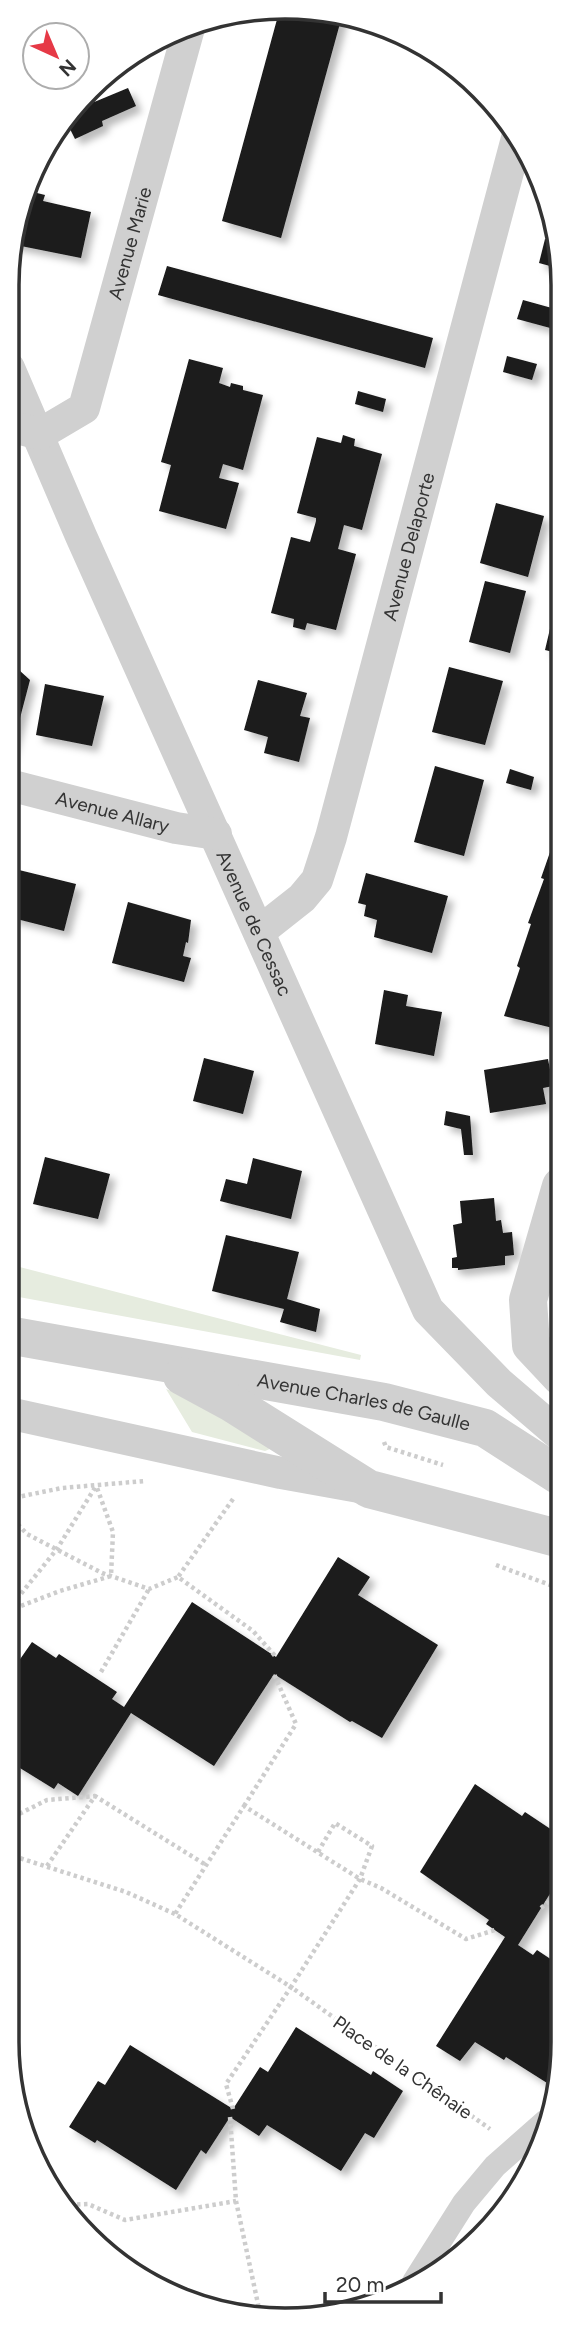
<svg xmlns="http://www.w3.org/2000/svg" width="570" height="2327" font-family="Figtree,sans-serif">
  <defs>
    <filter id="shadow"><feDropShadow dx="6" dy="6" stdDeviation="3.5" flood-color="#0004"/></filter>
  </defs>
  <rect width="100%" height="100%" fill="#fff"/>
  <!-- green -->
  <path fill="#e6ecdf" d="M8 1264 361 1355 360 1360 8 1295Z
    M166 1389 220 1409 277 1446 265 1451 192 1432Z"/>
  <!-- building -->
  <path fill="#1a1a1a" filter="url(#shadow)" d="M322 9 342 16 281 238 222 221 279 12Z
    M128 88 136 106 102 121 103 126 75 139 66 121 75 110Z
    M29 191 45 195 43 201 91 212 81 258 11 244Z
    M545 239 559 243 561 269 539 263Z
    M167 266 433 338 425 368 158 295Z
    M523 300 559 310 554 329 517 319Z
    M507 356 537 364 532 380 503 372Z
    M189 359 223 368 219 383 230 387 231 383 243 386V390L263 395 243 470 223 464 219 478 239 483 226 529 159 511 171 465 161 462Z
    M358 391 386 399 383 412 355 404Z
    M343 435 355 439 354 446 382 454 362 530 344 525 338 549 356 554 336 630 307 623 305 630 293 627 294 619 271 613 291 537 310 542 316 521V518L297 513 317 437 341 443Z
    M496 503 544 516 528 577 480 563Z
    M485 581 526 591 510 653 469 642Z
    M553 616 561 618V654L545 650Z
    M449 667 503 681 485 745 432 732Z
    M19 670 30 680 10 756 9 707Z
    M258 680 307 693 300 716 310 718 299 762 264 753 268 737 244 730Z
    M45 684 104 696 92 746 36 735Z
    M435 766 484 780 464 856 414 842Z
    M510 769 534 777 531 790 506 783Z
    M560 815 561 1018 557 1029 504 1016 520 968 517 966 531 924 528 923 544 879 541 878 556 835H553Z
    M19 870 76 884 64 931 9 917Z
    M366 873 448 896 432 953 374 937 377 920 364 916 366 905 358 903Z
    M128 902 191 920 188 943 186 942 183 956 191 958 184 982 112 963Z
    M384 990 408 995 406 1006 442 1012 434 1056 375 1044Z
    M204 1058 254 1071 243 1114 193 1101Z
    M548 1059 553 1086 543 1088 546 1104 490 1113 484 1070Z
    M446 1111 470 1116 473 1155H464L461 1129 444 1125Z
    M45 1157 110 1174 98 1219 33 1204Z
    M253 1158 302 1171 291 1219 220 1201 226 1179 247 1184Z
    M494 1198 496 1221 501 1220 503 1233 512 1232 514 1255 505 1256V1265L458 1270V1268H452V1258L457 1257 453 1225 462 1223 460 1201Z
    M226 1235 299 1252 287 1299 320 1309 316 1332 280 1322 284 1309 212 1291Z
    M338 1557 370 1577 358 1595 438 1645 382 1738 352 1721 350 1722 274 1674 214 1766 131 1713 78 1796 58 1783 54 1789 7 1760V1678L32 1642 56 1658 59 1654 117 1692 112 1699 124 1707 192 1602 276 1657Z
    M475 1784 522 1816 525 1812 552 1830 561 1818V1876L518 1945 533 1955 537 1950 561 1966V2079L555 2088 506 2057 504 2060 475 2042 460 2061 436 2046 505 1937 486 1924 489 1920 420 1872Z
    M296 2027 371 2075 373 2071 403 2091 374 2138 365 2133 341 2171 267 2125 259 2136 230 2117 206 2154 201 2150 176 2190 97 2140 95 2143 69 2127 98 2081 105 2085 130 2045 233 2109 260 2067 268 2072Z"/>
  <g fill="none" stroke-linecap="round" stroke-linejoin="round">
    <!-- path -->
    <path stroke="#cdcdcd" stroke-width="4.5" stroke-dasharray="3.5 3.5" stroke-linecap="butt" d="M384 1442 386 1447 443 1465
      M8 1499 62 1488 145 1481
      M233 1499 178 1577 253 1631 276 1657
      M8 1514 27 1534 102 1573 149 1589 178 1577
      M496 1565 561 1589
      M8 1610 57 1549 96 1486
      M8 1611 60 1591 111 1576 113 1532 96 1485
      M101 1672 149 1589
      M244 1806 296 1724 274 1674
      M7 1820 47 1800 95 1796
      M318 1852 335 1823 372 1846 360 1879 291 1987 175 1914 244 1806 360 1879 381 1888 466 1939 495 1930
      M7 1854 126 1892 175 1914
      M47 1866 95 1796 206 1865
      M541 1908 561 1892
      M233 2109 226 2084 291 1987 490 2129
      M230 2117 236 2201 261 2318
      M63 2205 88 2204 125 2220 236 2201"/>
    <!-- pedestrian -->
    <path stroke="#d0d0d0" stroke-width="24" d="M414 2282 464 2203 495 2166 546 2121"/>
    <!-- minor -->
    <g stroke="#d0d0d0" stroke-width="32">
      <path id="s1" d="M9 368 81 536 428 1310 499 1383 561 1436"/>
      <path id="s2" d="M9 426 40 434 84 408 189 28"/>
      <path id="s3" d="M9 785 176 828 216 834"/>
      <path id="s4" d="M259 932 302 898 317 880 331 837 517 138"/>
      <path d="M8 1413 281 1473 359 1487"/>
    </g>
    <!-- tertiary -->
    <g stroke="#d0d0d0" stroke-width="38">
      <path id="s5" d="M8 1335 384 1402 485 1428 558 1475"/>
      <path d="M182 1376 230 1402 369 1489 561 1539"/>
      <path d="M561 1377 531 1345 528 1300 561 1186"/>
    </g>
  </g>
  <g text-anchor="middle" stroke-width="7" stroke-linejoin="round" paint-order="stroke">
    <!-- street labels -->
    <g font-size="19" fill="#333" stroke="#fff">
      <text dy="7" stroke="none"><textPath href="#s2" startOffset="254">Avenue Marie</textPath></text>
      <text dy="7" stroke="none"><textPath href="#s4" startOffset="424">Avenue Delaporte</textPath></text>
      <text dy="7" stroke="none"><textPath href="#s3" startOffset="107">Avenue Allary</textPath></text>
      <text dy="7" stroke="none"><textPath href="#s1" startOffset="607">Avenue de Cessac</textPath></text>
      <text dy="7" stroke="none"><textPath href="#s5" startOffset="362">Avenue Charles de Gaulle</textPath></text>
      <text transform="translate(403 2067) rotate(35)" y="7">Place de la Chênaie</text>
    </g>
  </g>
  <!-- crop -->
  <path d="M0 0H570V2327H0ZM285 19H285A266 266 0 0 1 551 285V2042A266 266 0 0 1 285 2308H285A266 266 0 0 1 19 2042V285A266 266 0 0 1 285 19Z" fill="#fff" fill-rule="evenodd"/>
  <path fill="none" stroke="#333" stroke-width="3.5" d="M285 19H285A266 266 0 0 1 551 285V2042A266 266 0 0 1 285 2308H285A266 266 0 0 1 19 2042V285A266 266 0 0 1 285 19Z"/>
  <!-- north arrow -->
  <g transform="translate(56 56) rotate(136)"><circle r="33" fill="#ffffff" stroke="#adadad" stroke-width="2"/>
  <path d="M0-5L12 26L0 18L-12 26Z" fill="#e63946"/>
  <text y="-10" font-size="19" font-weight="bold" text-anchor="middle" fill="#333333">N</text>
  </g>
  <!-- scale -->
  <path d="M325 2292v10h116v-10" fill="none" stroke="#333333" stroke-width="3.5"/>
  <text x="336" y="2292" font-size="21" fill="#333333" stroke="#ffffff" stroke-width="5" paint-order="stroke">20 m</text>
</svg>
